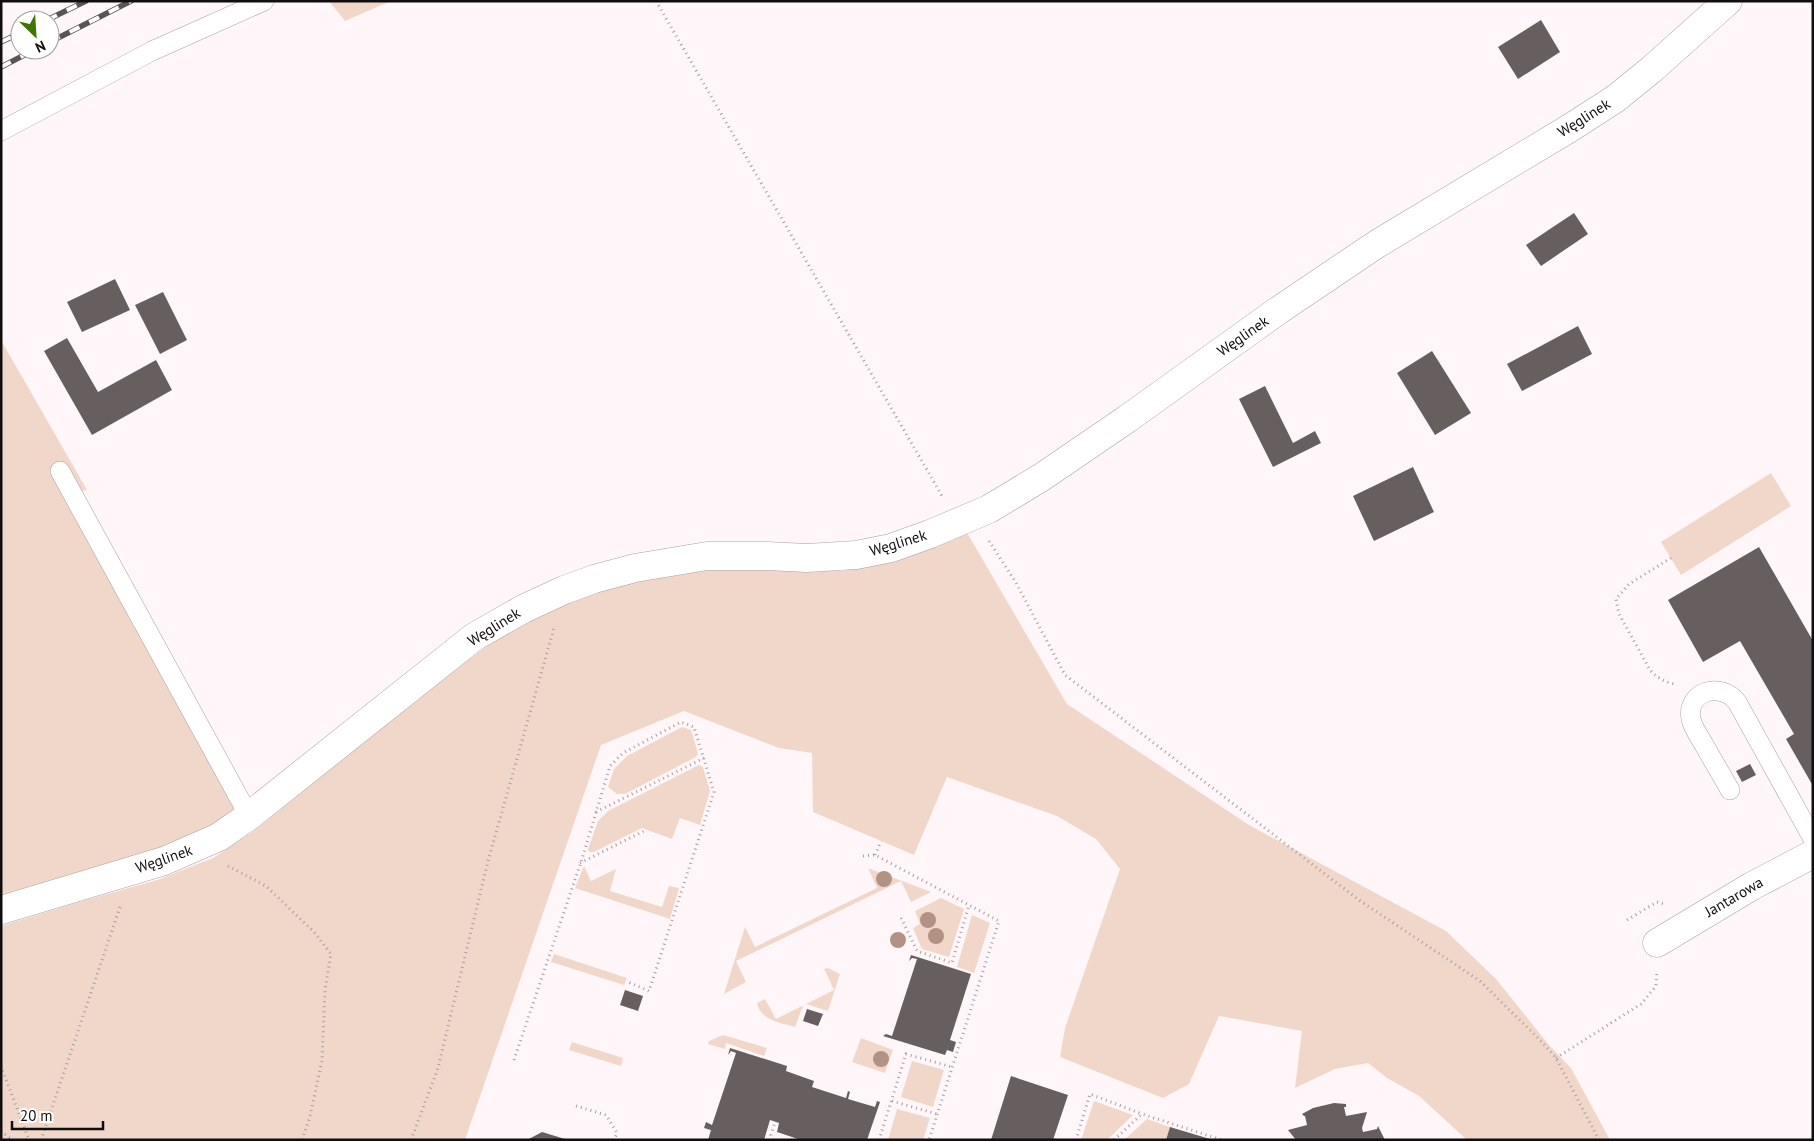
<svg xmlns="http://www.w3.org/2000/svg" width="1814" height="1141" font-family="'PT Sans',sans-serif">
  <rect width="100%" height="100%" fill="#fff6f9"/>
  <!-- green -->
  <path fill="#f1d7ca" d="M329 1H391L345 21Z
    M1 340 87 490 72 493 243 807 195 840 1 896Z
    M1771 473 1791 506 1681 575 1661 542Z
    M966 531 1067 704 1249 825 1446 931 1496 979 1549 1045 1571 1068 1610 1140H1467L1419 1096 1387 1078 1368 1063 1335 1069 1295 1088 1302 1031 1219 1016 1189 1084 1163 1098 1060 1057 1065 1028 1120 869 1096 839 1057 816 947 777 914 855 813 812 812 753 779 748 684 711 601 745 465 1140H1V926L86 900 157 880 213 858 254 831 409 704 502 635 574 600 630 580 695 569 753 568 843 571 878 564Z
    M682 727 691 730 698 753 696 757 625 794H617L608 787 614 769 627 756Z
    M699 765 703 767 710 791 700 825 680 818 672 839 642 828 594 852H589L588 849 598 821 608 811Z
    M584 866 591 881 616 869 610 891 662 907 669 886 679 888 670 919 575 888Z
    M868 868 931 892 911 902 901 881 736 961 746 982 724 994 745 927 755 947 877 888Z
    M941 898 964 909 949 957 922 949 913 928 920 924 915 911Z
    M972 915 990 923 974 973 957 967Z
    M554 954 627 978 624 985 551 962Z
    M828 968 840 974 828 1011 806 1004 803 1006 795 1027C781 1023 761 1021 757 1003L765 999 776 1019 834 990 824 969Z
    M723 1035 767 1048 764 1056 726 1043 725 1049 708 1044 709 1041Z
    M861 1038 893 1050 885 1073 852 1062Z
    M572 1042 623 1058 621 1066 569 1050Z
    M912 1061 944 1070 933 1107 901 1097Z
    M1094 1101 1133 1115 1107 1140H1081Z
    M897 1109 930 1118 923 1140H888Z
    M1147 1119 1170 1127 1166 1140H1124Z"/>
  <!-- building -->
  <path fill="#675f5f" d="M1541 20 1560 52 1518 79 1498 47Z
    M1574 213 1588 234 1541 266 1526 245Z
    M115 279 130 310 82 332 67 302Z
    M163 292 187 340 160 354 135 305Z
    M1578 326 1592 354 1522 391 1507 364Z
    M67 338 98 392 156 360 172 390 92 435 44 351Z
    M1432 351 1471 413 1435 435 1397 373Z
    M1265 386 1293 443 1315 431 1321 443 1273 467 1239 399Z
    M1413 467 1434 512 1374 541 1353 496Z
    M1759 547 1813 641V786L1786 739 1794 734 1740 641 1703 662 1668 600Z
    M1750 764 1756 775 1742 782 1736 771Z
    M911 955 971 974 950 1040 956 1042 953 1052 947 1050 945 1055 883 1036 886 1034 892 1036 917 959 912 958 909 961Z
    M625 990 643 996 638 1011 620 1005Z
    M807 1009 823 1014 818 1026 803 1021Z
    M730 1048 787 1066 786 1071 814 1081 812 1087 846 1098 848 1091 850 1092 848 1099 875 1107 877 1101 880 1102 867 1140H801L777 1132 779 1123 770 1120 764 1140H708L711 1130 704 1128 706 1122 712 1125 736 1053 731 1051 728 1055Z
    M1011 1076 1068 1095 1053 1140H991Z
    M1334 1103 1346 1104V1107H1344L1346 1116 1367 1112 1362 1128 1363 1132 1377 1129 1378 1126 1385 1140H1296L1288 1130 1307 1125 1305 1116H1304L1302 1114 1313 1108Z
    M1170 1127 1210 1139 1209 1140H1166Z
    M542 1132 565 1139V1140H527Z"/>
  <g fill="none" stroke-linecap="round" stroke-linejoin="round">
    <defs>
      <path id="lane" d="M1 131 152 51 264 1
        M60 471 249 816
        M1730 790C1721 774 1712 759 1703 743 1699 736 1693 728 1691 719 1686 691 1721 681 1737 702L1813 839"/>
      <path id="street" d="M1 910 164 861 219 837 249 816 474 637 523 609 564 590 594 579 635 568 707 556H767L807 558 856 555 891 548 930 534 989 509 1042 477 1127 419 1279 310 1377 244 1570 128 1615 99 1652 69 1728 1
        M1657 943 1752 886 1813 854"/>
    </defs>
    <!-- lane casing -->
    <use href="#lane" stroke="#a9a1a4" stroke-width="20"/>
    <!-- street casing -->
    <use href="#street" stroke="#a9a1a4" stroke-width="29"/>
    <!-- path -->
    <path stroke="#a59ea1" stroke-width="3" stroke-dasharray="1 4" stroke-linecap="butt" d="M656 1 942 496
      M989 541 1015 581 1065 675 1359 900 1480 981 1540 1040 1556 1058 1599 1140
      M1671 558 1629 584 1616 599 1619 614 1650 670C1657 678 1666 683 1676 684
      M596 812 704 758
      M875 855 881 841
      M863 856 875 855 999 921 929 1140
      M580 863 644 831
      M228 866 266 886 314 932 331 954 325 990 322 1061 310 1116 302 1140
      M901 918 917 951 952 963 969 905
      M1627 920 1657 902 1665 904
      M1556 1058 1641 1004 1656 986 1657 971
      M514 1060 582 859 610 766 623 753 681 722 694 727 714 792 649 991 628 982
      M1 1066 29 1140
      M892 1101 937 1114
      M576 1106 606 1115 617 1133 614 1140
      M1 1131 12 1140
      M1054 1139 1055 1140
      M41 1140 121 904
      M411 1140 438 1068 488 861 554 628
      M773 1140 771 1135 775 1122
      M879 1140 906 1054 952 1067
      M1076 1140 1090 1094 1142 1114
      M1114 1140 1142 1114 1222 1140"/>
    <!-- lane -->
    <use href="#lane" stroke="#fff" stroke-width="19"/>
    <!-- street -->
    <use href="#street" stroke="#fff" stroke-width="28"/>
    <defs>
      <path id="rail" d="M47 20 86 1
        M1 42 20 33
        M50 42 131 1
        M1 67 34 50"/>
    </defs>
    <!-- rail casing -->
    <use href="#rail" stroke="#595456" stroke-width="5.5"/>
    <!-- rail -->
    <use href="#rail" stroke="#fff" stroke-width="4" stroke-dasharray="11" stroke-linecap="butt"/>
  </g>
  <!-- trees -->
  <g fill="#b19285">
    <circle cx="884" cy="879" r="8"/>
    <circle cx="928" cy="920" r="8"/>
    <circle cx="936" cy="936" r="8"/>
    <circle cx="898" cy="940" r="8"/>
    <circle cx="881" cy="1059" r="8"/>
  </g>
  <g text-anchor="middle" stroke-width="4" stroke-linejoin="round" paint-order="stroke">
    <!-- street labels -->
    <g font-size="15" fill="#110e10" stroke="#fff">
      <text transform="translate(1584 118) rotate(-32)" y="5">Węglinek</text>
      <text transform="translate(1243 336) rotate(-35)" y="5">Węglinek</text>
      <text transform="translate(898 543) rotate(-17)" y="5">Węglinek</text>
      <text transform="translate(494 627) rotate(-32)" y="5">Węglinek</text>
      <text transform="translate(164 859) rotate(-19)" y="5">Węglinek</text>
      <text transform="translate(1734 897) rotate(-30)" y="5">Jantarowa</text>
    </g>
  </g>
  <!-- border -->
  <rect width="1814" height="1141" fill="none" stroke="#110e10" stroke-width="5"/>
  <!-- north arrow -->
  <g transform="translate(35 35) rotate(155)"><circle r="24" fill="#ffffff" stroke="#a09f9f"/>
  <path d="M0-4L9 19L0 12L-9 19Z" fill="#407501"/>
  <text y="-8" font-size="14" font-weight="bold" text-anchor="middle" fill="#110e10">N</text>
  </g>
  <!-- scale -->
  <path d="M12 1121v8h91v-8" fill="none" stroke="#110e10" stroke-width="2.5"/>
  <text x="20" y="1121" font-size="15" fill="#110e10" stroke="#ffffff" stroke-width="4" paint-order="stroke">20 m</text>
</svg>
